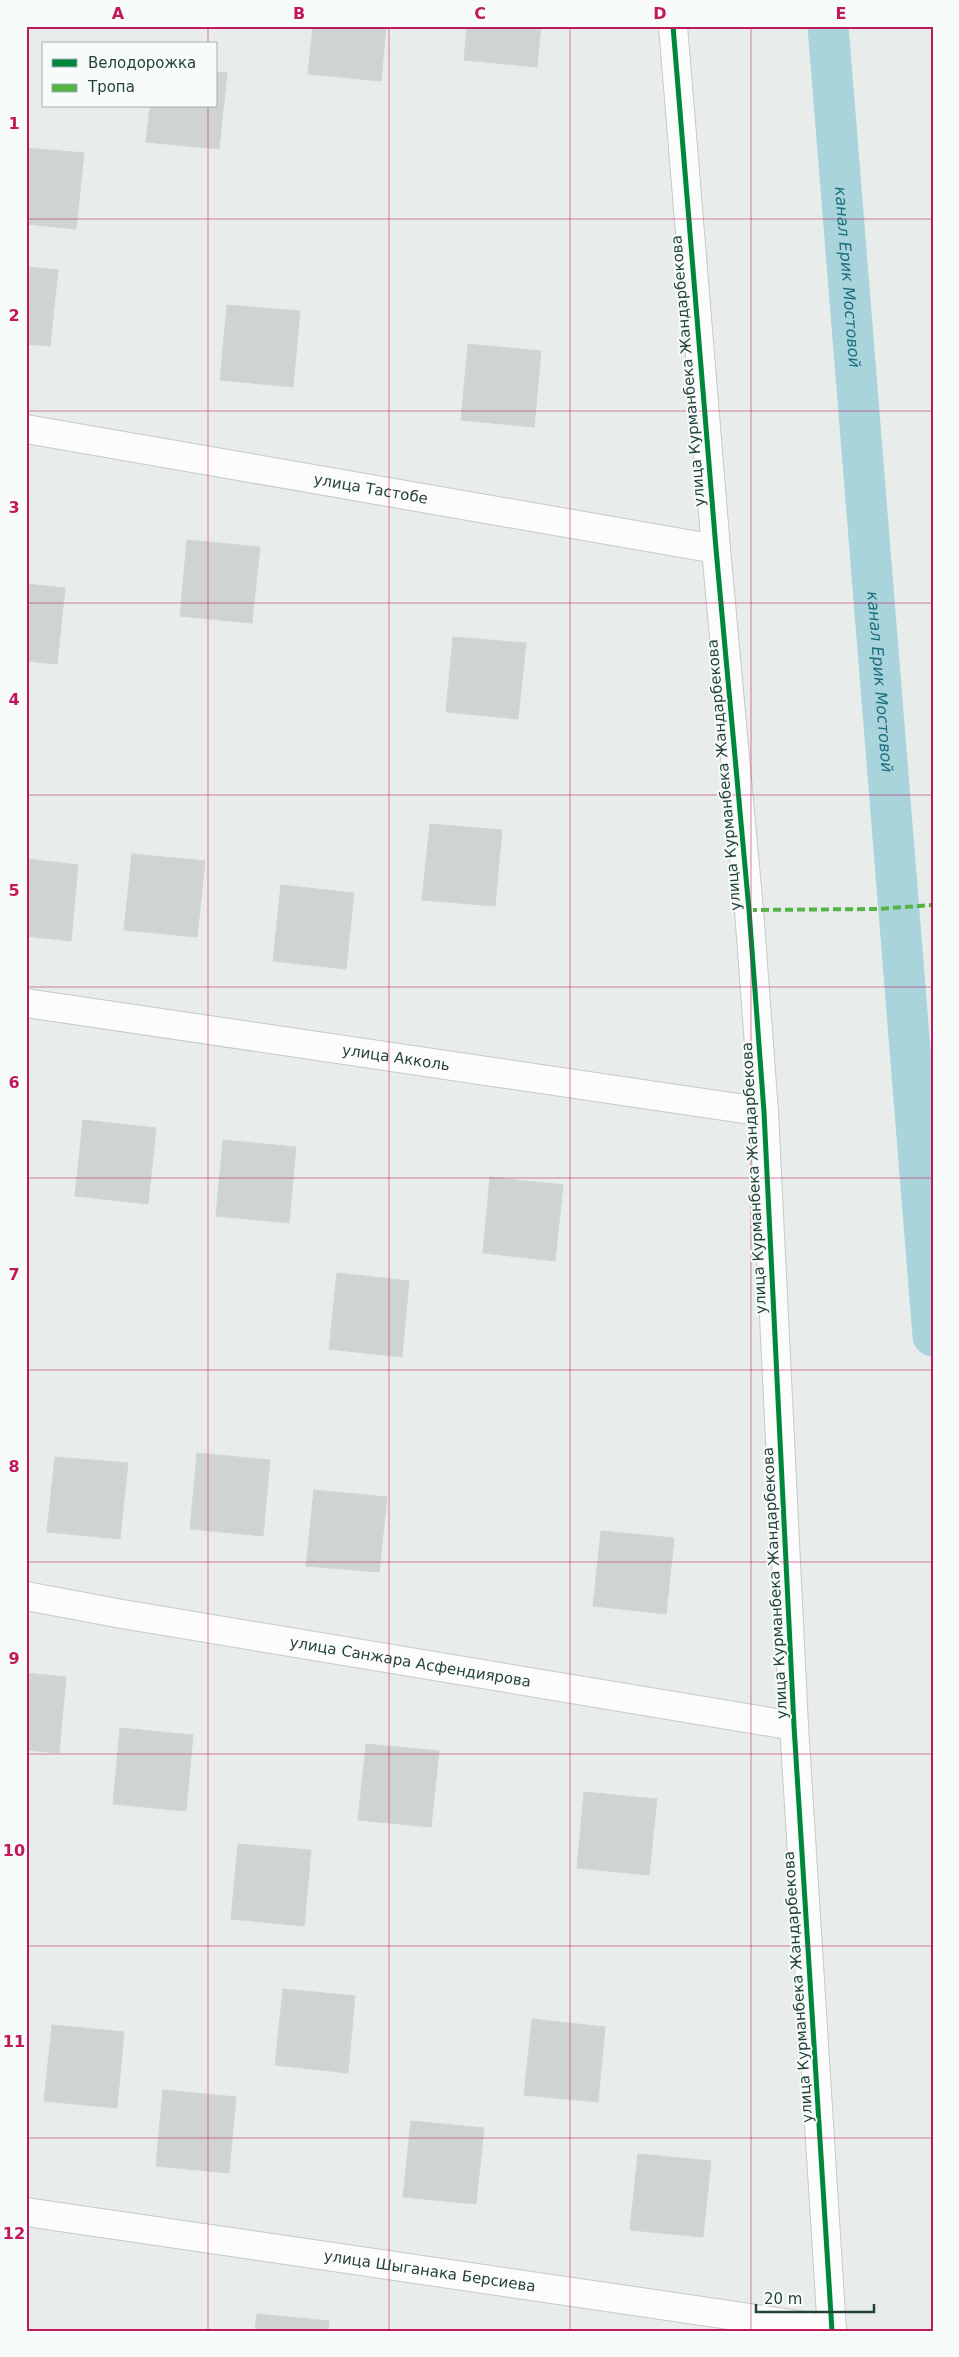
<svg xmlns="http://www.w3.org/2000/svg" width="959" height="2357" font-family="'DejaVu Sans',sans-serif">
  <rect width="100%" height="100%" fill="#e8edeb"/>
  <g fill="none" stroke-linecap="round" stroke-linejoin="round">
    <!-- canal -->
    <path stroke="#a9d4db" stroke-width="41" id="s1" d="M828 26 933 1336"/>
  </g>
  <!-- building -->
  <path fill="#cfd4d2" stroke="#d1d6d4" d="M313 26H386L381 81 308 74Z
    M467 26H541L537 67 464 60Z
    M216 72 227 73 219 149 146 142 150 106H216Z
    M26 148 84 153 76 229 26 224Z
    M26 267 58 270 50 346 26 344Z
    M227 305 300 311 293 387 220 380Z
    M468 344 541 351 534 427 461 420Z
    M187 540 260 547 252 623 180 616Z
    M26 584 65 588 57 664 26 661Z
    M453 637 526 643 518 719 446 712Z
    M430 824 502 830 495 906 422 900Z
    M132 854 205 861 197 937 124 930Z
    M26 859 78 865 71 941 26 936Z
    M281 885 354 893 346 969 273 961Z
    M83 1120 156 1128 148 1204 75 1196Z
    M223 1140 296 1147 289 1223 216 1216Z
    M490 1177 563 1185 555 1261 483 1253Z
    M337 1273 409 1281 402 1357 329 1349Z
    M197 1453 270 1460 263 1536 190 1529Z
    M55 1457 128 1463 120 1539 47 1532Z
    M314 1490 387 1497 379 1572 306 1566Z
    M601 1531 674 1538 666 1614 593 1606Z
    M26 1673 66 1677 59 1753 26 1750Z
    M120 1728 193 1735 186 1811 113 1804Z
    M366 1744 439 1751 431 1827 358 1820Z
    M584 1792 657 1799 649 1875 577 1868Z
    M238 1844 311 1850 304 1926 231 1919Z
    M283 1989 355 1996 348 2073 275 2065Z
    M532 2019 605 2027 598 2102 524 2095Z
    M52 2025 124 2032 117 2108 44 2101Z
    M163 2090 236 2097 229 2173 156 2166Z
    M411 2121 484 2128 476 2204 403 2197Z
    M638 2154 711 2161 703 2237 630 2230Z
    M257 2314 329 2321 328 2331H255Z"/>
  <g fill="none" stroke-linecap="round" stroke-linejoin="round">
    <defs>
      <g id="minor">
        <path d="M673 26 716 549 749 910 764 1112 794 1726 832 2331"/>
        <path id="s2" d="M26 429 716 549"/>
        <path id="s3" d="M26 1003 764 1112"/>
        <path id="s4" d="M26 1596 122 1614 794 1726"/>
        <path id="s5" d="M26 2212 832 2330"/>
      </g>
    </defs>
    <!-- minor casing -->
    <use href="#minor" stroke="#c5cac8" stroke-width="30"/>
    <!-- minor -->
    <use href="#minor" stroke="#fcfcfc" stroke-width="28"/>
    <!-- quiet -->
    <path stroke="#55b346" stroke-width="4" stroke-dasharray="8 4" stroke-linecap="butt" d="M749 910 877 909 933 905"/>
    <defs>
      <path id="cycleway" d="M673 26 716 549 749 910 764 1112 794 1726 832 2331"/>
    </defs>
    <!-- cycleway casing -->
    <use href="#cycleway" stroke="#f7fbf9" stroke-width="8"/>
    <!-- cycleway -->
    <use href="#cycleway" stroke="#00873e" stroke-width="5"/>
  </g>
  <!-- grid -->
  <path fill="none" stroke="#c2185b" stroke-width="1" stroke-opacity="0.55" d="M208 26V44M389 26V2331M570 26V2331M751 26V2331M208 106V2331M26 219H933M26 411H933M26 603H933M26 795H933M26 987H933M26 1178H933M26 1370H933M26 1562H933M26 1754H933M26 1946H933M26 2138H933"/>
  <g text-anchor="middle" stroke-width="4" stroke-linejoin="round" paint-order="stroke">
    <!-- street labels -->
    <g font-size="15" fill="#24423a" stroke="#f7fbf9">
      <text transform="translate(688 371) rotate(-95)" y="5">улица Курманбека Жандарбекова</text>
      <text dy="5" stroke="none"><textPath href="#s2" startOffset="350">улица Тастобе</textPath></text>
      <text transform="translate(724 775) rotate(-95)" y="5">улица Курманбека Жандарбекова</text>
      <text dy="5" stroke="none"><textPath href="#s3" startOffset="374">улица Акколь</textPath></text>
      <text transform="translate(754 1178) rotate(-93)" y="5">улица Курманбека Жандарбекова</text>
      <text transform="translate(775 1583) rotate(-93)" y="5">улица Курманбека Жандарбекова</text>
      <text dy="5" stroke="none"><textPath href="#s4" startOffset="390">улица Санжара Асфендиярова</textPath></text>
      <text transform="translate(798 1987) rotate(-94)" y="5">улица Курманбека Жандарбекова</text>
      <text dy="5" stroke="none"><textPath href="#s5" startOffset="408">улица Шыганака Берсиева</textPath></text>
    </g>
    <!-- water labels -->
    <g font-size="16" font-style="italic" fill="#1c6f80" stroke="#f7fbf9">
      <text dy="6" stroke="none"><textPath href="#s1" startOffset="252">канал Ерик Мостовой</textPath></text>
      <text dy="6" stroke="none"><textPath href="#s1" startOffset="658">канал Ерик Мостовой</textPath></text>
    </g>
  </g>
  <!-- border -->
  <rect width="959" height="2357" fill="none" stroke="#f7fbf9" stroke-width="55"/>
  <!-- legend -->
  <rect x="42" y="42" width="175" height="65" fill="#f7fbf9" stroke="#a3b1ad"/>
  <rect x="52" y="59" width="25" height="8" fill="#00873e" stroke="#a3b1ad"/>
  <text x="88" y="68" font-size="15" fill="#24423a">Велодорожка</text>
  <rect x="52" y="84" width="25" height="8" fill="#55b346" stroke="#a3b1ad"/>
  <text x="88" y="92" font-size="15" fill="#24423a">Тропа</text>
  <!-- scale -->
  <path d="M756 2304v8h118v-8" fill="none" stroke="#24423a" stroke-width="2.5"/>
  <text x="764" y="2304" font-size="15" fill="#24423a" stroke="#f7fbf9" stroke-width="4" paint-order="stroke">20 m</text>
  <rect x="28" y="28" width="904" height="2302" fill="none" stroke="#c2185b" stroke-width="2"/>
  <g font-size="16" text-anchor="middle" font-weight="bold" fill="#c2185b">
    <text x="118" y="19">A</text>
    <text x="299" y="19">B</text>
    <text x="480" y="19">C</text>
    <text x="660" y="19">D</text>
    <text x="841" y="19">E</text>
    <text x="14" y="129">1</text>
    <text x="14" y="321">2</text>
    <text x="14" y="513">3</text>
    <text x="14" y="705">4</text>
    <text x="14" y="896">5</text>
    <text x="14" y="1088">6</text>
    <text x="14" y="1280">7</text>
    <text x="14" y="1472">8</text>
    <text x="14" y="1664">9</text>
    <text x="14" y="1856">10</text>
    <text x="14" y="2047">11</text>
    <text x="14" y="2239">12</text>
  </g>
</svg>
